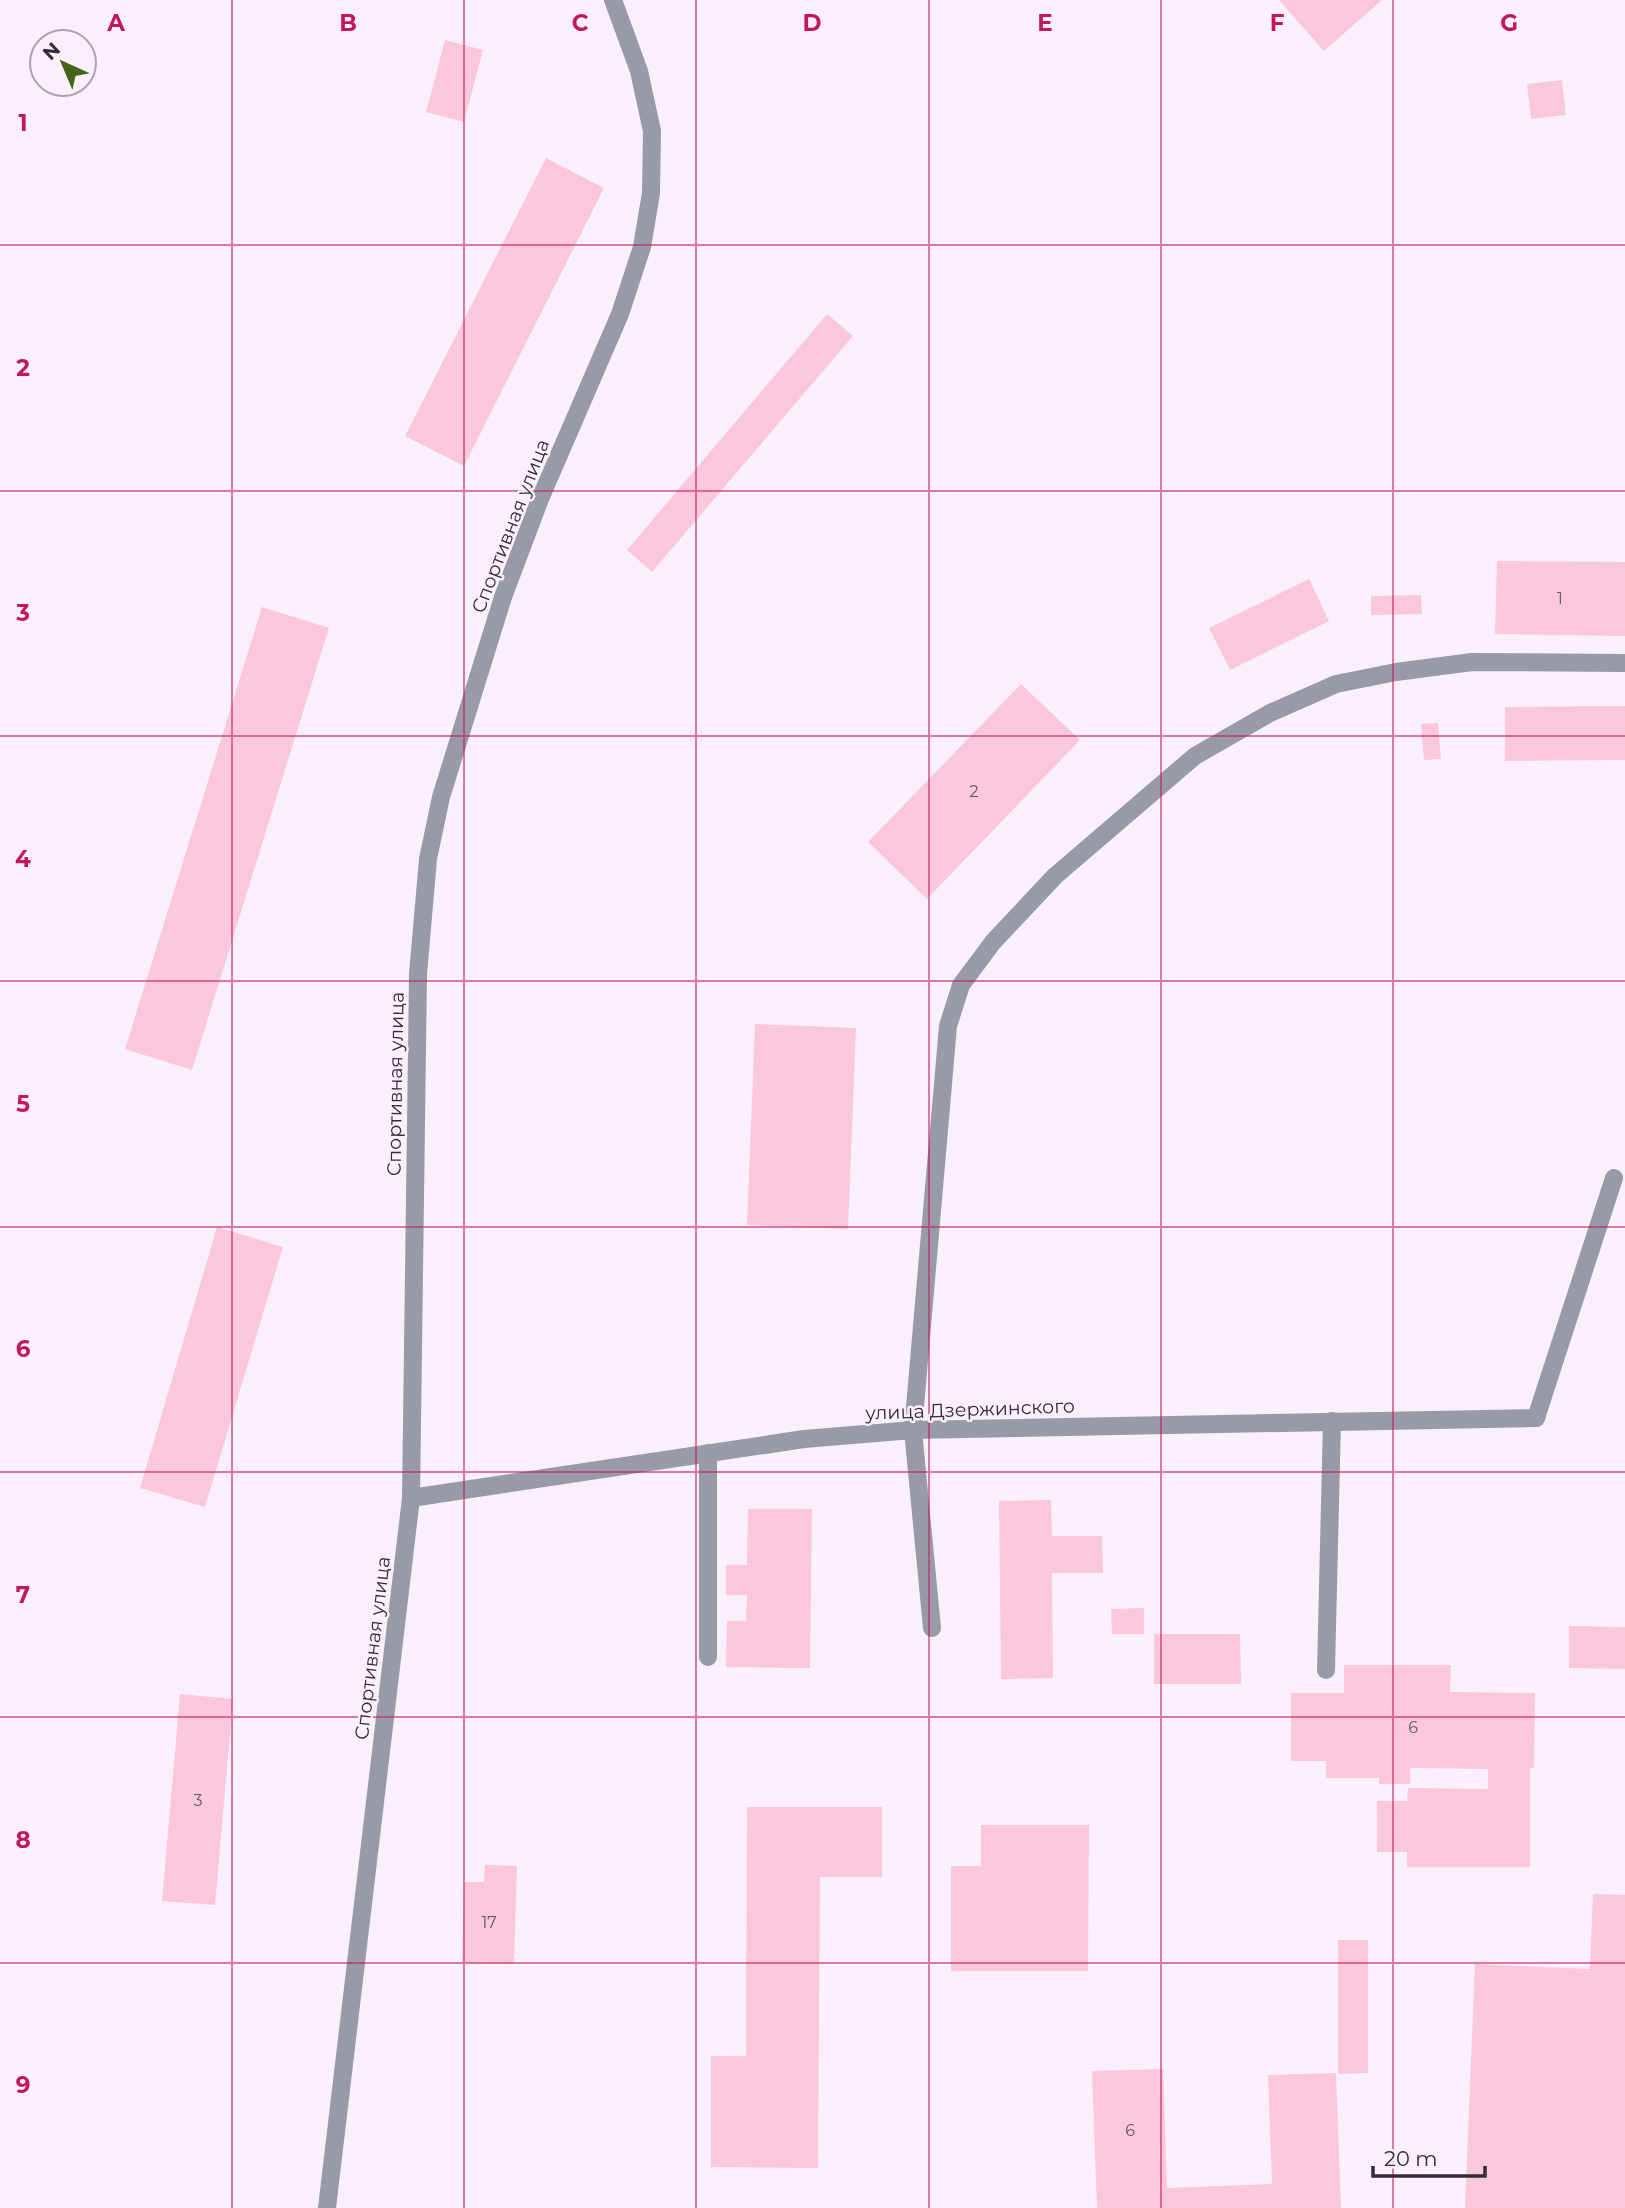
<svg xmlns="http://www.w3.org/2000/svg" width="1625" height="2208" font-family="Montserrat,sans-serif">
  <rect width="100%" height="100%" fill="#f9f0fc"/>
  <!-- building -->
  <path fill="#fbc7dc" d="M1279 0H1382L1324 51Z
    M445 40 483 50 464 122 426 112Z
    M1562 80 1566 115 1531 119 1527 84Z
    M546 158 604 188 464 466 405 436Z
    M827 314 853 336 652 572 627 550Z
    M1497 561 1625 562V636L1495 634Z
    M1309 579 1329 621 1230 670 1209 628Z
    M1421 595 1422 614 1371 615V596Z
    M262 607 329 628 192 1070 125 1049Z
    M1021 684 1080 740 927 899 868 842Z
    M1625 706V760L1505 761V707Z
    M1438 723 1441 759 1424 760 1421 724Z
    M755 1024 856 1028 848 1229 747 1225Z
    M217 1227 283 1247 205 1507 140 1488Z
    M1051 1500 1052 1536H1102L1103 1573H1052L1053 1678 1001 1679 999 1501Z
    M748 1509H812L810 1668 726 1667 727 1621H746L747 1595H726V1565H747Z
    M1144 1608V1634H1112L1111 1609Z
    M1569 1626 1625 1627V1669L1569 1668Z
    M1154 1634H1240L1241 1684H1154Z
    M1344 1665H1451L1450 1692 1535 1693 1534 1768H1530V1867H1407V1852H1377V1801H1407L1408 1788 1488 1789V1769L1410 1768V1784H1379V1778H1326V1761H1291V1693H1344Z
    M180 1694 233 1699 215 1905 162 1901Z
    M747 1807H882V1877H820L818 2168 711 2167V2056H746Z
    M981 1825H1089L1088 1971H951V1866H981Z
    M485 1865 517 1866 514 1964 462 1963 464 1882H484Z
    M1593 1894 1625 1895V2208H1465L1475 1964 1590 1969Z
    M1338 1940H1368V2073L1338 2074Z
    M1163 2069 1167 2188 1272 2184 1268 2075 1336 2073 1341 2208H1097L1092 2071Z"/>
  <g fill="none" stroke-linecap="round" stroke-linejoin="round">
    <!-- service -->
    <path stroke="#999aa8" stroke-width="18" d="M1536 1418 1614 1178
      M708 1453V1657
      M932 1628 913 1430 948 1026 961 985 993 942 1055 876 1195 756 1270 713 1336 684 1396 672 1472 662 1625 663
      M1326 1670 1332 1421"/>
    <!-- minor -->
    <path stroke="#999aa8" stroke-width="18" d="M411 1498 804 1439 913 1430 1536 1418
      M327 2208 411 1498 418 974 428 859 441 797 503 597 540 499 620 314 642 247 651 193 652 131 639 71 613 0"/>
  </g>
  <!-- grid -->
  <path fill="none" stroke="#c2185b" stroke-width="2" stroke-opacity="0.55" d="M232 0V2208M464 0V2208M696 0V2208M929 0V2208M1161 0V2208M1393 0V2208M0 245H1625M0 491H1625M0 736H1625M0 981H1625M0 1227H1625M0 1472H1625M0 1717H1625M0 1963H1625"/>
  <g text-anchor="middle" stroke-width="5" stroke-linejoin="round" paint-order="stroke">
    <!-- number labels -->
    <g font-size="16" fill="#665360">
      <text x="1560" y="604">1</text>
      <text x="974" y="797">2</text>
      <text x="1413" y="1733">6</text>
      <text x="198" y="1806">3</text>
      <text x="489" y="1928">17</text>
      <text x="1130" y="2136">6</text>
    </g>
    <!-- street labels -->
    <g font-size="19" fill="#342c37" stroke="#f9f0fc">
      <text transform="translate(510 526) rotate(-69)" y="7">Спортивная улица</text>
      <text transform="translate(395 1084) rotate(-89)" y="7">Спортивная улица</text>
      <text transform="translate(970 1409) rotate(-2)" y="7">улица Дзержинского</text>
      <text transform="translate(372 1648) rotate(-83)" y="7">Спортивная улица</text>
    </g>
  </g>
  <g font-size="23" text-anchor="middle" font-weight="bold" fill="#c2185b" stroke="#f9f0fc" stroke-width="5" stroke-linejoin="round" paint-order="stroke">
    <text x="116" y="31">A</text>
    <text x="348" y="31">B</text>
    <text x="580" y="31">C</text>
    <text x="812" y="31">D</text>
    <text x="1045" y="31">E</text>
    <text x="1277" y="31">F</text>
    <text x="1509" y="31">G</text>
    <text x="23" y="131">1</text>
    <text x="23" y="376">2</text>
    <text x="23" y="621">3</text>
    <text x="23" y="867">4</text>
    <text x="23" y="1112">5</text>
    <text x="23" y="1357">6</text>
    <text x="23" y="1603">7</text>
    <text x="23" y="1848">8</text>
    <text x="23" y="2093">9</text>
  </g>
  <!-- north arrow -->
  <g transform="translate(63 63) rotate(316)"><circle r="33" fill="#f9f0fc" stroke="#aaa2ad" stroke-width="2"/>
  <path d="M0-5L12 26L0 18L-12 26Z" fill="#456419"/>
  <text y="-10" font-size="19" font-weight="bold" text-anchor="middle" fill="#342c37">N</text>
  </g>
  <!-- scale -->
  <path d="M1373 2166v10h112v-10" fill="none" stroke="#342c37" stroke-width="3.5"/>
  <text x="1384" y="2166" font-size="21" fill="#342c37" stroke="#f9f0fc" stroke-width="5" paint-order="stroke">20 m</text>
</svg>
